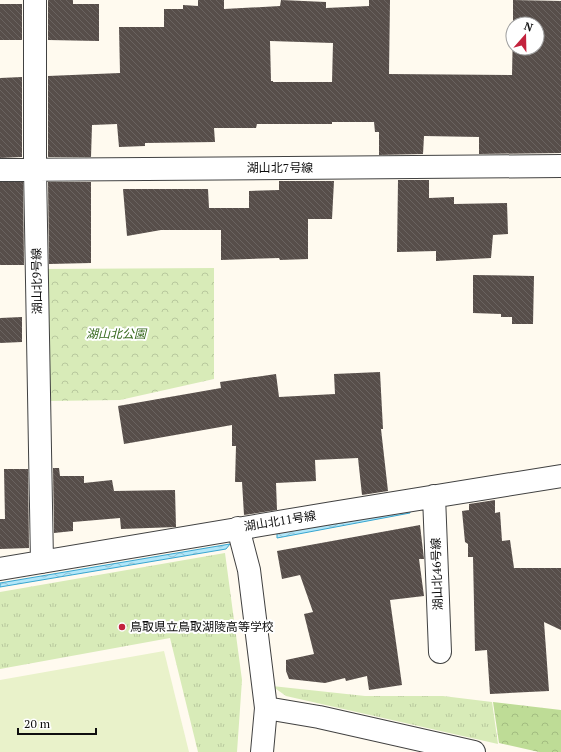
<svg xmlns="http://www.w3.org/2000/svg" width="561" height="752" font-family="'PT Serif','Noto Sans JP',serif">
  <defs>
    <pattern id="grass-tufts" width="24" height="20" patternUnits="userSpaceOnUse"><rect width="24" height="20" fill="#d8ebb8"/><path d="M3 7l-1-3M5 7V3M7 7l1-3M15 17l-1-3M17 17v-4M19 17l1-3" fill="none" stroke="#b8c89d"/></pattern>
    <pattern id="forest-crowns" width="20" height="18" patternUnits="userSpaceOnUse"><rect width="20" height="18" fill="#bedc96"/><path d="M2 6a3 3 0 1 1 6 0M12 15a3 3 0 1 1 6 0" fill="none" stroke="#a2bc80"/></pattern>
    <pattern id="park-crowns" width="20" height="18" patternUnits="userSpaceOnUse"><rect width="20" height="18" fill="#d8ebb8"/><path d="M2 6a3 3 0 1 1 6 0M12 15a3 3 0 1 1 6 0" fill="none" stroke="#b8c89d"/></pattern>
    <pattern id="water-waves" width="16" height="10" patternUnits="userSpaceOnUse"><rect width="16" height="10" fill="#b2e6f8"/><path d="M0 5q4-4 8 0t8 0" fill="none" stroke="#98c4d3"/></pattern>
    <pattern id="building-back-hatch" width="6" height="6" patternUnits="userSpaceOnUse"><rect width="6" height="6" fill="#574e4a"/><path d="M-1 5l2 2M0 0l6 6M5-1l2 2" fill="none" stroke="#6a6360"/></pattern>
  </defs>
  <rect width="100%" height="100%" fill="#fffaef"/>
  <!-- grass -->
  <path fill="url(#grass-tufts)" d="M225 553 242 680 237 752H198L170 638 0 669V592Z
    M272 686 365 696H443L492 702 498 744 286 696Z"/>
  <!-- forest -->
  <path fill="url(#forest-crowns)" d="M493 702 561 710V752H539L499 743Z"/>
  <!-- park -->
  <path fill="url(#park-crowns)" d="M214 268V379L120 400 48 401 43 269Z"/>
  <!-- pitch -->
  <path fill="#e9f2ca" d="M164 651 189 752H0V680Z"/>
  <!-- water -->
  <path fill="url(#water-waves)" stroke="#37a6d1" d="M410 509V513L277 538V533Z
    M230 544 226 549 0 587V583Z"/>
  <!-- building -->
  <path fill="url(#building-back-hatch)" fill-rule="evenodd" d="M48 0H73V4H99V41L48 40Z
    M198 0H224V9L280 6 281 0 326 2V8L369 6V0H390L389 74 512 75 513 27V48H537V24H513V0L561 1V153L479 154V137L424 136 423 154 379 155V132H375L374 122H332V124H257L256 128H214L215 142 145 143V146L119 147 117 124 92 125 91 157H48V76L120 73 119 27H164V9H183V5L198 6ZM270 41 333 43 332 82H273V81H271Z
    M0 4H22V40H0Z
    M22 77V157L0 158V78Z
    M398 180H429V198L454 197V204L507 203 508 234 493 235 491 258 436 261V251L397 252Z
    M279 181H334L332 219H308V259L280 260 279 258 221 260V230H161L127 236 123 189H208L209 208H249V191L279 190Z
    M0 182H23L24 265H0Z
    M48 182H91V263L49 264Z
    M473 275 534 276 533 324H512V317H501V314L473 313Z
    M22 317V342L0 343V318Z
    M380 372 383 429H381L388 491 362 495 358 458 315 460 316 481 276 483 277 510 244 515 242 482H235L236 446H232V425L124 444 118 406 221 388 220 382 276 374 279 397 335 394 334 374Z
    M53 468H59L60 476H84V483L112 480 114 491 175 490 176 527 121 529 120 518 73 522V531L54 533Z
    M4 469H28L29 548 0 549V519H5Z
    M495 500V513L500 512 502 541 510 540 514 568H561V630L544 622 549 691 490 694 487 650 475 651 473 557H468V544L465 542 462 511 469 510V504Z
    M420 525 424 559H419L424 596 390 600 402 685 369 690 367 676 346 681 345 678 325 683 289 679 286 671V660L314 654 304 614 313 612 300 575 282 579 277 551Z"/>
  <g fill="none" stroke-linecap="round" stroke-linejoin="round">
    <defs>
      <path id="minor" d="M35 0V169L42 562
        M0 170 561 166
        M434 496 440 652
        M238 528 249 570 266 708 319 717 474 752
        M0 569 332 513 561 476
        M262 752 266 708"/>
    </defs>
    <!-- minor casing -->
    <use href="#minor" stroke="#414141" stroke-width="24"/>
    <!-- minor -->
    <use href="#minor" stroke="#fff" stroke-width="22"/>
  </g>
  <!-- markers -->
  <circle fill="#c3223d" stroke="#fff" stroke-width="1.5" cx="122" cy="627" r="4"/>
  <g text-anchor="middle" stroke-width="4" stroke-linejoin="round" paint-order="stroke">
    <!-- street labels -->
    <g font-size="12" fill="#0e0e0e" stroke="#fff">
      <text x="280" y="172">湖山北7号線</text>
      <text transform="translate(37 281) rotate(-91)" y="4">湖山北9号線</text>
      <text transform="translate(280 521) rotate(-9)" y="4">湖山北11号線</text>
      <text transform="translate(437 574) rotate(-92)" y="4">湖山北46号線</text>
    </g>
    <!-- park labels -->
    <g font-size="12" font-style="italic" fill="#35681c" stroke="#fff">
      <text x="116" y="338">湖山北公園</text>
    </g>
    <!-- poi labels -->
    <g font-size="12" fill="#0e0e0e" stroke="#fff" text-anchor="start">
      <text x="130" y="631">鳥取県立鳥取湖陵高等学校</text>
    </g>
  </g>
  <!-- north arrow -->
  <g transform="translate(525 36) rotate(20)"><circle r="19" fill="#ffffff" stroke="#9f9f9f"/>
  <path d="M0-3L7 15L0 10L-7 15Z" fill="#c3223d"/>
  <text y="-6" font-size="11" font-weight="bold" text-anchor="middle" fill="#0e0e0e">N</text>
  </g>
  <!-- scale -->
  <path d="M18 728v6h78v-6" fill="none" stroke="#0e0e0e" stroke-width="2"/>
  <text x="24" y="728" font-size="12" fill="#0e0e0e" stroke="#ffffff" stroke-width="3" paint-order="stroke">20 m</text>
</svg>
